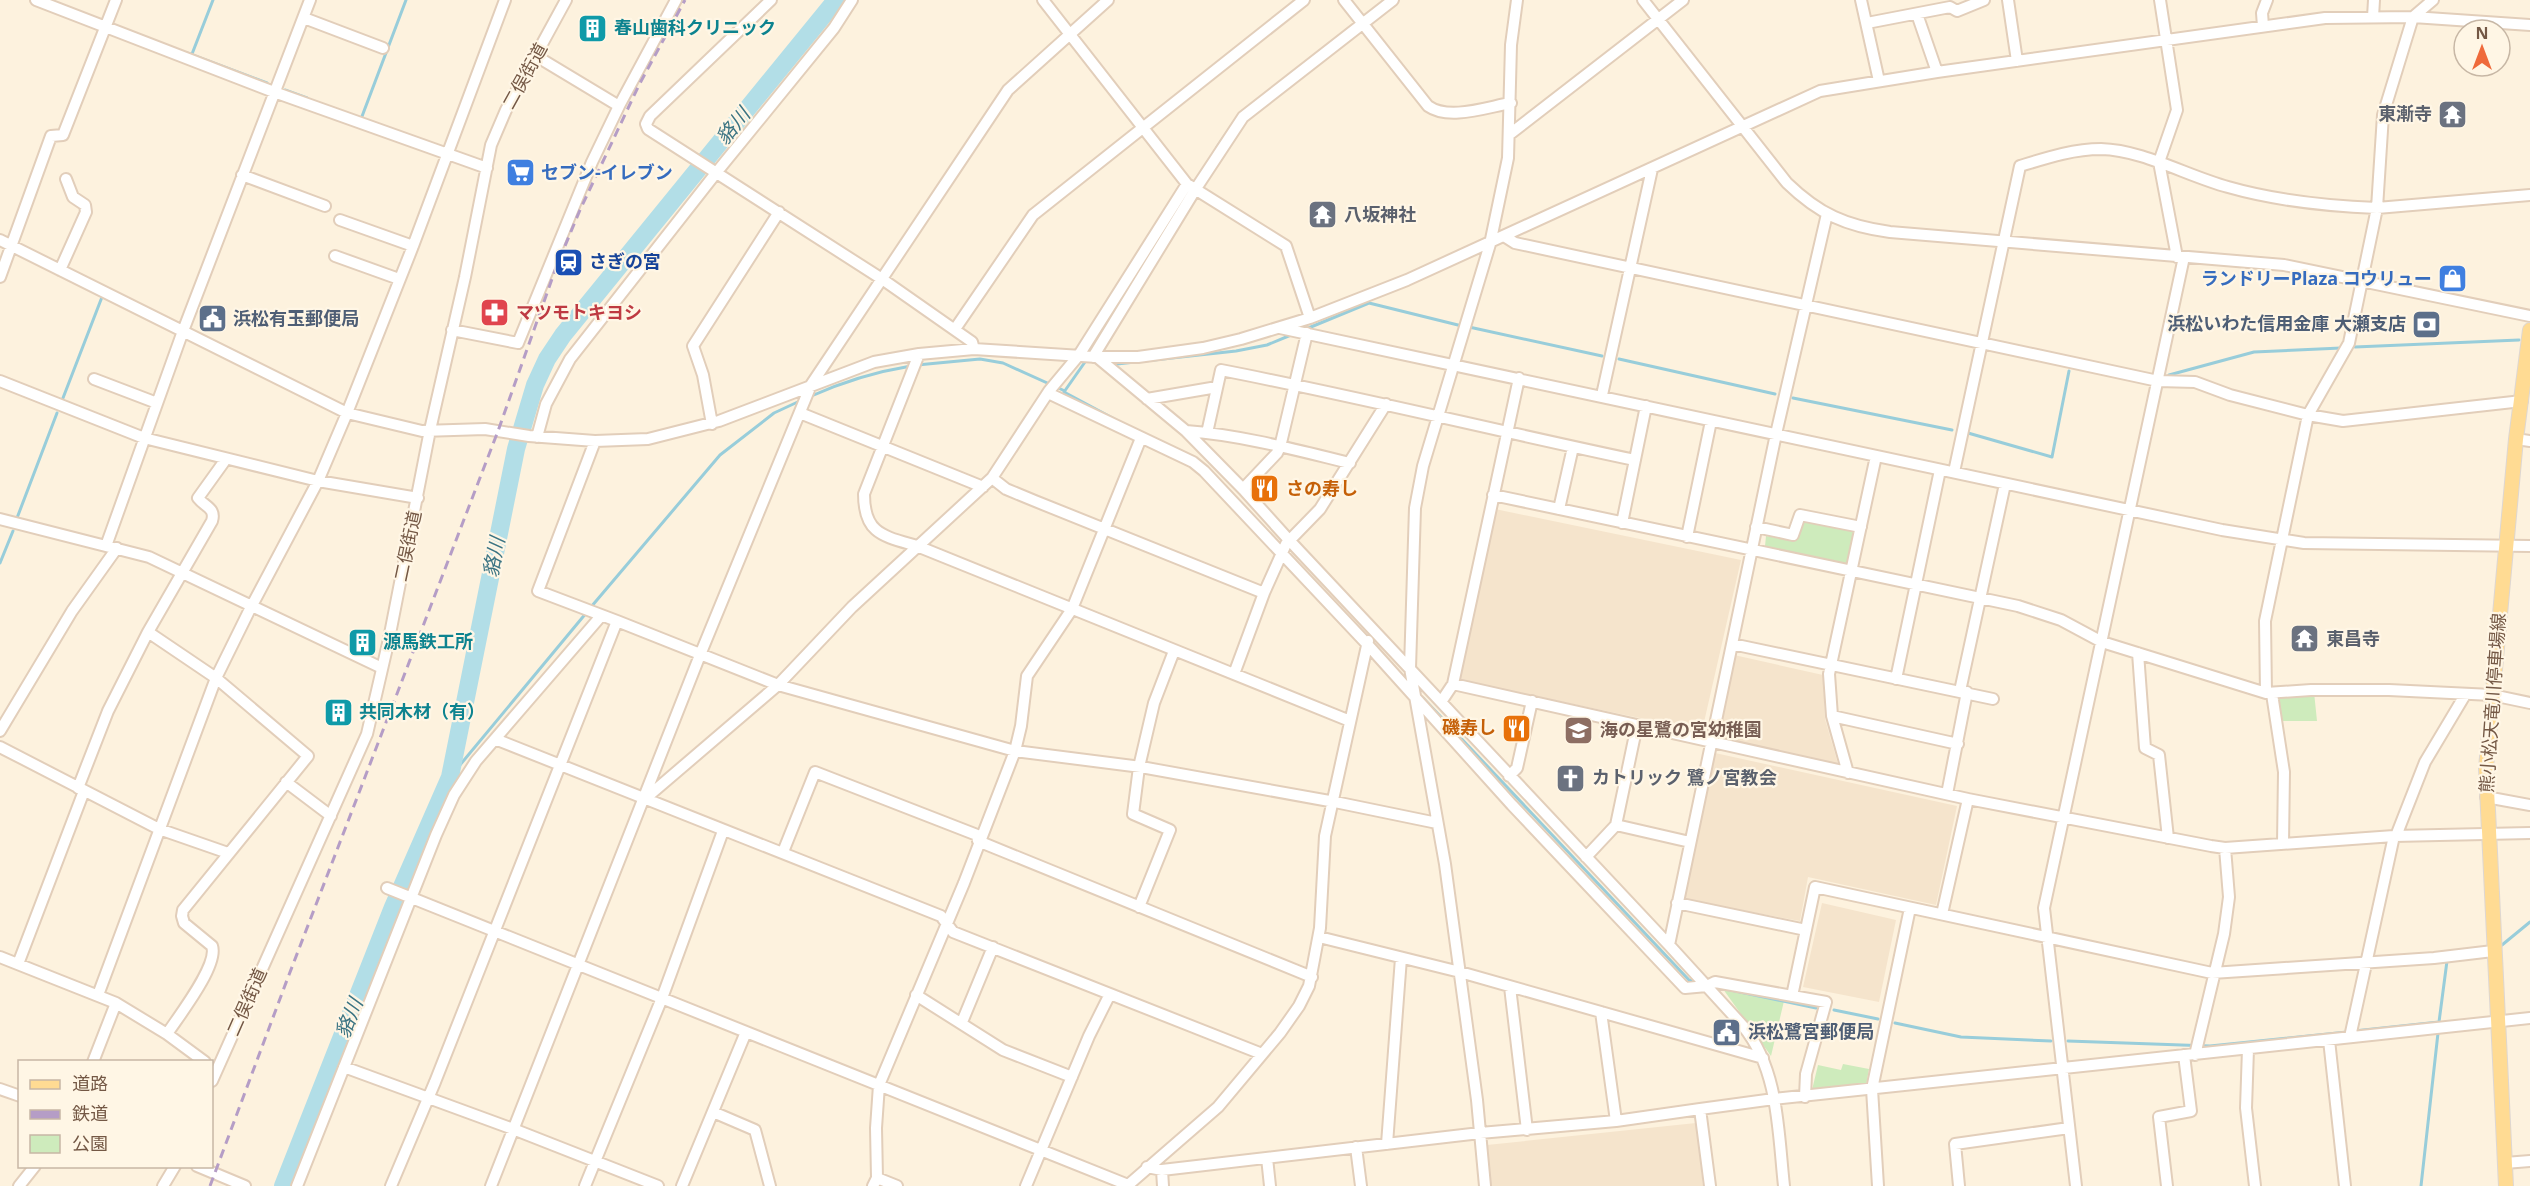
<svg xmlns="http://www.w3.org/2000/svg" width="2530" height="1186" font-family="'Open Sans','Noto Sans JP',sans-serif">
  <rect width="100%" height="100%" fill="#fdf2de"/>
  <!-- residential -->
  <path fill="#f5e4cc" d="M1495 509 1741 560 1702 731 1458 680Z
    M1734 655 1823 675 1825 719 1838 764 1717 741Z
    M1715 753 1957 806 1936 905 1808 877 1800 921 1685 900Z
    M1822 903 1896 920 1879 1002 1803 987Z
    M1696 1123 1703 1186H1491L1487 1145Z"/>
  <!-- green -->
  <path fill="#ceebbc" d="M1802 520 1854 530 1848 564 1765 546 1766 536 1795 541Z
    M2314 692 2317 721H2278L2279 698Z
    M1723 989 1784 1001 1771 1056Z
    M1843 1064 1869 1069 1866 1085 1812 1090 1818 1065 1841 1070Z"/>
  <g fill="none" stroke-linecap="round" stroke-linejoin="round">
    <!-- stream -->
    <path stroke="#98cdda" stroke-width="3" d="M187 53 267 83
      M192 54 213 0
      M285 90 307 98
      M361 119 406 0
      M1217 147 1238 116
      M1469 327 1602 356
      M1306 329 1369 303 1462 326
      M1093 347 1140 270
      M2355 347 2519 340
      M1619 359 1775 394
      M1085 362 1064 392 1120 422
      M1117 364 1236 351 1267 345 1291 335
      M917 365 980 359 1003 363 1065 391
      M2169 375 2254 352 2341 348
      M809 397C842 382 874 372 911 366
      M63 398 102 297
      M1793 398 1952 430
      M1968 433 2052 457 2069 371
      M17 518 57 413
      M0 563 13 531
      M591 607 720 455 774 413 802 400
      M1423 698 1689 980 1697 982
      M450 777 587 612
      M2502 945 2530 922
      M1721 988 1816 1008
      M1834 1010 1878 1019
      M1895 1023 1961 1037 2051 1041
      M2354 1031 2439 1022 2447 961
      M2068 1041 2210 1046 2347 1032
      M2421 1186 2438 1033"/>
    <!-- river -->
    <path stroke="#b2dee7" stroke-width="18" d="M283 1186 393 907 450 777 516 449 535 385 547 359 563 335 836 0"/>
    <defs>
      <path id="minor" d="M36 0 274 92 487 168
        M771 0 650 116 646 124 648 129 882 279 972 342 974 349
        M1043 0 1187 184 1286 246 1310 318
        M1344 0 1428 106C1449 121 1487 107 1511 103
        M1643 0 1787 183C1819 214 1846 226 1890 232L2284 265 2530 316
        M1861 0 1879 81
        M2008 0 2017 61
        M2160 0 2177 110 2159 162 2177 257
        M2433 0 2413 17 2383 115 2377 208 2530 195
        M1917 14 1937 72
        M2373 17 2374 0
        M304 18 383 48
        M1867 23 1950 7 1957 11 1984 0
        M2263 26 2262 13 2267 0
        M619 106 676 0
        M1510 134 1683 0
        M242 175 325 206
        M340 220 413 246
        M1504 236 1515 243 2158 381 2195 382 2230 395 2308 415 2343 421 2522 401
        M0 240 347 413 422 431 485 429 529 436 595 441 648 439 719 421 874 362 919 354 974 349 1097 357H1138L1203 348 1241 339 1310 318 1407 280 1820 91 1937 72 2325 18 2413 17 2530 25
        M335 256 399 279
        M60 270 86 212 85 205 73 197 66 179
        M0 277 51 136 63 135 116 0
        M1280 328 2222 530 2304 543 2530 546
        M955 329 1033 215 1304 0
        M452 330 518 343 592 162 619 106 536 56
        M919 354 864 494C864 534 883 536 917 546L1350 721
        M1093 357 1195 190 1243 117 1393 0
        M1097 357 1186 431 1243 489 1289 540 1669 945 1743 1026C1779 1070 1778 1132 1784 1186
        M94 379 157 403
        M0 381 144 438 318 481 418 498
        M1048 393 1193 462 1204 471 1368 645 1512 805 1685 988 1707 986 1715 982 1826 1002 1806 1074 1805 1097
        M1602 395 1652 169
        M1147 399 1217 387
        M800 413 983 487
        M712 424 703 375 693 346 779 212
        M1186 431C1241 435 1296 450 1350 463
        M1207 433 1221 370C1360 397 1497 431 1635 460
        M537 437 546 404 570 359 716 173 834 28 852 0
        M2516 439 2530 441
        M1954 472 2020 166C2046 158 2073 149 2101 149 2143 150 2187 176 2228 187 2277 201 2326 206 2377 208L2349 343 2308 415 2265 621 2266 693
        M992 478 1006 489 1035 501 1264 593 1234 674
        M1243 489 1277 453 1280 447 1307 333
        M1493 495 2018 606 2061 620 2102 642 2266 693 2311 690H2389L2492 695 2530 703
        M1559 509 1573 447
        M0 519 149 557 382 668
        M1622 523 1646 406
        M1756 527 1793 535 1800 515 1861 527
        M1687 537 1711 421
        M106 546 183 331 310 0
        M1264 593 1286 544 1320 509 1386 404
        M617 621 778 685 1015 751 1141 767 1335 802 1437 823
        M148 632 216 678 308 756 183 910 182 916 184 923 212 946C219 965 178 1017 167 1034
        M1732 644 1993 699
        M2138 653 2145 748 2159 755 2168 838
        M1896 679 1940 470
        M1453 684 1968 799 2211 846 2225 848 2394 836 2530 833
        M1960 691 2005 484
        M2272 694 2284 772 2283 843
        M1441 702 1453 684 1519 378
        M1832 716 1958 744
        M0 731 72 611 117 548
        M495 739 941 916 953 932 1262 1054
        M0 747 159 829 228 853
        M1848 773 1832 716 1829 674 1876 456
        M1509 776 1517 768 1532 701
        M286 782 331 816
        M78 788 108 711 148 632 212 521C216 508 205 507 198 498L226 459
        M1947 794 1967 692
        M2486 797 2530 805
        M646 798 778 685 852 607 992 478 1049 391 1079 355 1187 184
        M1616 825 1690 842
        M2396 836 2425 762 2465 695
        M783 852 815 772 977 835 978 841 1312 977
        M1586 857 1616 825 1637 725
        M387 888 1128 1185
        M1677 903 1806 930
        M1139 907 1170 830 1133 814 1139 767 1154 703 1174 651
        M1942 914 1968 799
        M1319 937 1460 972 1763 1058
        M1669 945 1776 434 1827 214
        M0 957 116 1003 167 1034 205 1062
        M18 964 84 791
        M1510 987 1527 1130
        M98 995 216 678 249 611 318 481 347 413 413 246 505 0
        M916 995 1003 1050 1072 1077
        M1792 996 1815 887 2212 973 2434 958 2493 951
        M1601 1012 1616 1121
        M962 1022 993 947
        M2350 1037 2394 836
        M2329 1040 2345 1186
        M2248 1049 2246 1108 2255 1186
        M2195 1055 2224 934 2229 897 2225 848
        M93 1062 116 1003
        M344 1067 513 1129 658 1186
        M212 1081 367 734 389 639 430 430 465 277 491 145 506 110 566 0
        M0 1089 20 1096
        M1700 1109 1774 1099 2530 1018
        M713 1112 755 1130 770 1186
        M1387 1144 1401 958
        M1356 1147 1361 1186
        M1267 1158 1270 1186
        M2505 1163 2530 1161
        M197 1166 245 1186
        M1147 1167 1162 1170 1480 1133 1616 1121 1700 1109 1710 1186
        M1162 1170 1163 1186
        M877 1178 897 1186
        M19 1186 35 1166
        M163 1186 175 1166
        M297 1186 436 835 454 795 476 761 601 616
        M391 1186 435 1082 617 621 538 591 595 441
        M491 1186 700 655 811 385 1008 90 1108 0
        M585 1186 662 998 723 831
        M682 1186 746 1032
        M873 1186 877 1178 876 1128 879 1085 964 883 1015 751 1021 726 1027 676 1072 609 1141 438
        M1026 1186 1089 1036 1110 994
        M1127 1186 1218 1107 1280 1033 1299 1006 1309 986 1320 928 1325 836 1368 641
        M1485 1186 1477 1100 1445 864 1410 668 1415 508 1423 466 1490 244 1508 158 1511 45 1517 0
        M1878 1186 1872 1089 1910 908
        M1959 1186 1955 1144 2069 1128
        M2076 1186 2044 908 2184 257
        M2167 1186 2159 1117 2191 1111 2184 1055"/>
      <path id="major" d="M2506 1186 2486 768 2516 439 2530 330"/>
    </defs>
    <!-- minor casing -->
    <use href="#minor" stroke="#e2ceba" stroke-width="14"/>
    <!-- major casing -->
    <use href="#major" stroke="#ded7d2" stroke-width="16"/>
    <!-- minor -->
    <use href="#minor" stroke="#fff" stroke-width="10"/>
    <!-- major -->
    <use href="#major" stroke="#ffdb93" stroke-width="14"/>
    <!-- rail -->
    <path stroke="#b59dc6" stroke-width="3" stroke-dasharray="9 6" stroke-linecap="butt" d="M210 1186 287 980 498 431 557 265 580 210 639 85 685 0"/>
  </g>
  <!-- icons -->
  <defs>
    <symbol id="building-square" viewBox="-11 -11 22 22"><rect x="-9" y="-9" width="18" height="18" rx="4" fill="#0f9aa8" stroke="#fff6e5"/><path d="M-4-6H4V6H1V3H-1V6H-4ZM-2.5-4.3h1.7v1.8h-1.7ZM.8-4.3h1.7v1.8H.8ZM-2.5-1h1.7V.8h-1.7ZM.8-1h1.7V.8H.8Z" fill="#fff"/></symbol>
    <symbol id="temple-square" viewBox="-11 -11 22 22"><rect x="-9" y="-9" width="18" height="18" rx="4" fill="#6b7280" stroke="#fff6e5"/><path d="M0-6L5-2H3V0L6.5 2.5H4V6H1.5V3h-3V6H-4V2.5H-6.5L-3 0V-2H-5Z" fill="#fff"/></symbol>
    <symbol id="supermarket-square" viewBox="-11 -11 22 22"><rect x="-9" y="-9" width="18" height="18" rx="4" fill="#3f7fe0" stroke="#fff6e5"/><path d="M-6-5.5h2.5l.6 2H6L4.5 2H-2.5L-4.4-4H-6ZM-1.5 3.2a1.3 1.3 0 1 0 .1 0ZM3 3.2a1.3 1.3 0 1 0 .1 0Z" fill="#fff"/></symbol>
    <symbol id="station-square" viewBox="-11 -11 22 22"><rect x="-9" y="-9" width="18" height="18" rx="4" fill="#1a4fb4" stroke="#fff6e5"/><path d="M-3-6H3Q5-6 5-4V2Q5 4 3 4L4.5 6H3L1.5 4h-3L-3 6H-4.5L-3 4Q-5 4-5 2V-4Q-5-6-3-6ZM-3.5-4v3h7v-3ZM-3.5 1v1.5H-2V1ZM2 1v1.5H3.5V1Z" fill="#fff"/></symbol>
    <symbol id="shop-square" viewBox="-11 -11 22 22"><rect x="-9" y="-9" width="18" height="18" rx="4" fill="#3f7fe0" stroke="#fff6e5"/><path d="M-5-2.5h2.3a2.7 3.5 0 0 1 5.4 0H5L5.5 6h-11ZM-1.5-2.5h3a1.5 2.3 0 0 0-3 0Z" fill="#fff"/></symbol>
    <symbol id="pharmacy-square" viewBox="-11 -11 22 22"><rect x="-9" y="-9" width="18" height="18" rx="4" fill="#e0444e" stroke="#fff6e5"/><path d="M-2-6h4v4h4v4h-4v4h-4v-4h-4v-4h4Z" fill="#fff"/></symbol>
    <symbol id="civic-square" viewBox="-11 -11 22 22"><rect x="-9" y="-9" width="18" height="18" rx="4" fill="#5c6f8a" stroke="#fff6e5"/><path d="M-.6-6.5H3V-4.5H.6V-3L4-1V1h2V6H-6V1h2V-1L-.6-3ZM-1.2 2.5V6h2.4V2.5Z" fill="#fff"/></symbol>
    <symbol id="bank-square" viewBox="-11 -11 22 22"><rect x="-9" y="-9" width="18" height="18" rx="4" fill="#5c6f8a" stroke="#fff6e5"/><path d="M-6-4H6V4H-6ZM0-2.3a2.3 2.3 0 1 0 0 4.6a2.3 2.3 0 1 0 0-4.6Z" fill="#fff"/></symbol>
    <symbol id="restaurant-square" viewBox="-11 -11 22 22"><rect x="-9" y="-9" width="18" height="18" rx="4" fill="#e8710a" stroke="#fff6e5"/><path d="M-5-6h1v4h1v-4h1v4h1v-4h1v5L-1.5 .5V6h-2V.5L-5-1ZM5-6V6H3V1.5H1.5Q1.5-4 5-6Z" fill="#fff"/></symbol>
    <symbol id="school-square" viewBox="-11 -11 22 22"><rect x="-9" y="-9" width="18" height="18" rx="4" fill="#8d6e63" stroke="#fff6e5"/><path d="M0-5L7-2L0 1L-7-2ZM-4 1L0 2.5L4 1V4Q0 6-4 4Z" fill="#fff"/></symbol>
    <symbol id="church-square" viewBox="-11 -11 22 22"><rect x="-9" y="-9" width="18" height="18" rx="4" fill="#6b7280" stroke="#fff6e5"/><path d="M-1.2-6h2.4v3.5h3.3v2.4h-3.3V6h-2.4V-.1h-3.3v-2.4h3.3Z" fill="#fff"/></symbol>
  </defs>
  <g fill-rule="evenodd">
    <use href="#building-square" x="576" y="12" width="33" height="33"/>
    <use href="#temple-square" x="2436" y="98" width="33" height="33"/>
    <use href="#supermarket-square" x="504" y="156" width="33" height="33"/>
    <use href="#temple-square" x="1306" y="198" width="33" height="33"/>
    <use href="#station-square" x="552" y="246" width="33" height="33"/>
    <use href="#shop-square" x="2436" y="262" width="33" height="33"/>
    <use href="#pharmacy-square" x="478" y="296" width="33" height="33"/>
    <use href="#civic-square" x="196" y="302" width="33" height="33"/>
    <use href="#bank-square" x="2410" y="308" width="33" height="33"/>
    <use href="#restaurant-square" x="1248" y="472" width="33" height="33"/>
    <use href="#temple-square" x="2288" y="622" width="33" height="33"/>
    <use href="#building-square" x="346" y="626" width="33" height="33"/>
    <use href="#building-square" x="322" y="696" width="33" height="33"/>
    <use href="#restaurant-square" x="1500" y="712" width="33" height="33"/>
    <use href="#school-square" x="1562" y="714" width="33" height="33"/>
    <use href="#church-square" x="1554" y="762" width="33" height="33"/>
    <use href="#civic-square" x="1710" y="1016" width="33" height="33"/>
  </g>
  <g text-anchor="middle" stroke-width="4.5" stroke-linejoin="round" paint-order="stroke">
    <!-- culture labels -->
    <g font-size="18" font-weight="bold" fill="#0d838f" stroke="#fff6e5" text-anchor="start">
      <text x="614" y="34">春山歯科クリニック</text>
      <text x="383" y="648">源馬鉄工所</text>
      <text x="359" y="718">共同木材（有）</text>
    </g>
    <!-- street labels -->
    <g font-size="18" fill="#745845" stroke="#fff6e5">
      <text transform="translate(525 76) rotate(-61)" y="6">二俣街道</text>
      <text transform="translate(408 546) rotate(-78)" y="6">二俣街道</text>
      <text transform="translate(2493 703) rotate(-86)" y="6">熊小松天竜川停車場線</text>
      <text transform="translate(247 1002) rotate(-66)" y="6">二俣街道</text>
    </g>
    <!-- worship labels -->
    <g font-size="18" font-weight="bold" fill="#5b616d" stroke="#fff6e5" text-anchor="start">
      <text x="2432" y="120" text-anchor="end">東漸寺</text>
      <text x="1344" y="221">八坂神社</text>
      <text x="2326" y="645">東昌寺</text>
      <text x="1592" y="784">カトリック 鷺ノ宮教会</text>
    </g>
    <!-- shop labels -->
    <g font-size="18" font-weight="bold" fill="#366cbe" stroke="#fff6e5" text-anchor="start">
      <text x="541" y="179">セブン-イレブン</text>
      <text x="2432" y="285" text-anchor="end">ランドリーPlaza コウリュー</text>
    </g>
    <!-- transit labels -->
    <g font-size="18" font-weight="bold" fill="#164399" stroke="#fff6e5" text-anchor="start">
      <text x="589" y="268">さぎの宮</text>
    </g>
    <!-- health labels -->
    <g font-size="18" font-weight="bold" fill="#be3a42" stroke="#fff6e5" text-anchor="start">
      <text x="516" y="319">マツモトキヨシ</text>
    </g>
    <!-- service labels -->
    <g font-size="18" font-weight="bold" fill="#4e5e75" stroke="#fff6e5" text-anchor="start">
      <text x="233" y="325">浜松有玉郵便局</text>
      <text x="2406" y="330" text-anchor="end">浜松いわた信用金庫 大瀬支店</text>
      <text x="1748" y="1038">浜松鷺宮郵便局</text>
    </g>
    <!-- food labels -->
    <g font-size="18" font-weight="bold" fill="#c56008" stroke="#fff6e5" text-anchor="start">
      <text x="1286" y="495">さの寿し</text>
      <text x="1496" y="734" text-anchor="end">磯寿し</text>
    </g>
    <!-- education labels -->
    <g font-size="18" font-weight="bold" fill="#785e54" stroke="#fff6e5" text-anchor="start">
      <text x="1600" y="736">海の星鷺の宮幼稚園</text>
    </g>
    <!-- water labels -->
    <g font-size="20" font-style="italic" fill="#3b7483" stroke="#fff6e5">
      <text transform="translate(733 126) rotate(-51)" y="7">貉川</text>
      <text transform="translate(494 557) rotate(-79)" y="7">貉川</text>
      <text transform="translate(349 1018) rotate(-68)" y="7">貉川</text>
    </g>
  </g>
  <!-- legend -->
  <rect x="18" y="1060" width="195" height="108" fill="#fff6e5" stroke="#c7b7a5" stroke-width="1.5"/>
  <rect x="30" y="1080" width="30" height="9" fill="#ffdb93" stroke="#c7b7a5" stroke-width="1.5"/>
  <text x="72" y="1090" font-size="18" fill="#745845">道路</text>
  <rect x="30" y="1110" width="30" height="9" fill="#b59dc6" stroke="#c7b7a5" stroke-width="1.5"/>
  <text x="72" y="1120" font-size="18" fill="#745845">鉄道</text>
  <rect x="30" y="1135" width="30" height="18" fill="#ceebbc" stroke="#c7b7a5" stroke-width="1.5"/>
  <text x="72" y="1150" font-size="18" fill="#745845">公園</text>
  <!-- north arrow -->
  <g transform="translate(2482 48)"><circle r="28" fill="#fff6e5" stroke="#c7b7a5" stroke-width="1.5"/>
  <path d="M0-4.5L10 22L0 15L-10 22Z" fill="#ef6a3b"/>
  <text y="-9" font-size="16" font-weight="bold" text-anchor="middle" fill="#745845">N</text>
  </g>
</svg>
